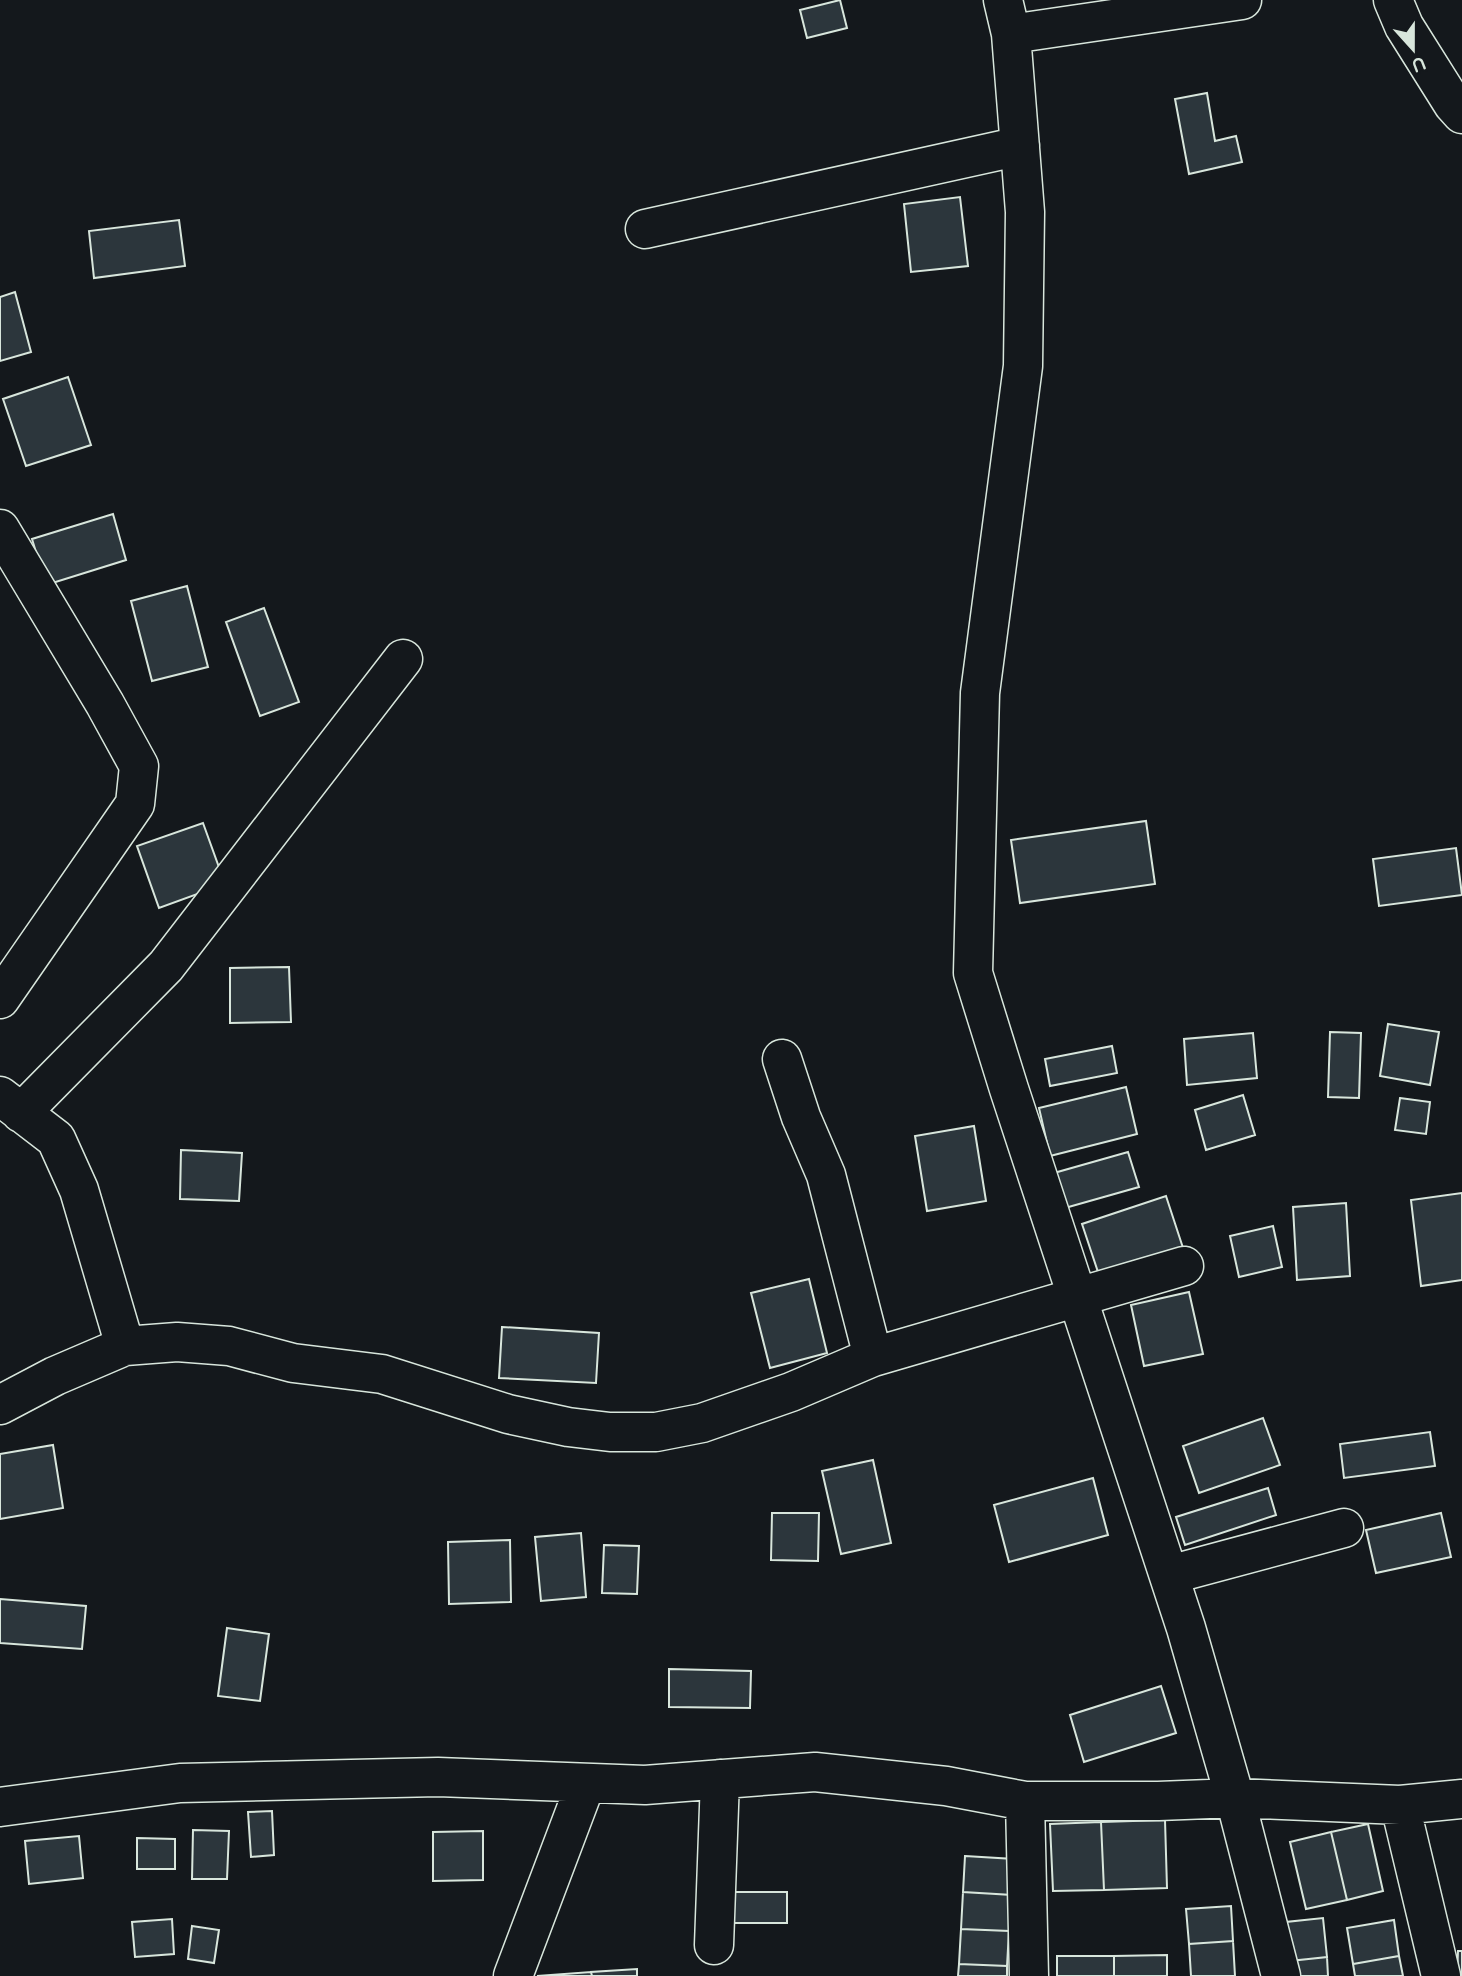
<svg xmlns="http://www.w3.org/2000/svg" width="1462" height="1976" font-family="Quicksand,sans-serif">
  <rect width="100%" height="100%" fill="#14181c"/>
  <!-- building -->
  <path fill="#2c363c" stroke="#d8e6dc" stroke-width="2" d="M840 0 847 28 807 38 800 10Z
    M1207 93 1215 141 1236 136 1242 162 1189 174 1175 99Z
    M960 197 968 266 911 272 904 204Z
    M179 220 185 266 94 278 89 231Z
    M15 292 31 352 0 361V297Z
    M68 377 91 445 26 466 3 399Z
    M113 514 126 560 46 585 32 539Z
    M187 586 208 667 152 681 131 601Z
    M264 608 299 702 260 716 226 622Z
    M1146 821 1155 884 1020 903 1011 840Z
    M203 823 225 884 159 908 137 846Z
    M1456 848 1462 895 1379 906 1373 859Z
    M289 967 291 1022 230 1023V968Z
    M1388 1024 1439 1032 1430 1085 1380 1076Z
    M1330 1032 1361 1033 1359 1098 1328 1097Z
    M1253 1033 1257 1078 1187 1085 1184 1039Z
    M1112 1046 1117 1073 1050 1086 1045 1059Z
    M1126 1087 1137 1134 1050 1156 1039 1108Z
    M1243 1095 1255 1135 1206 1150 1195 1110Z
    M1400 1098 1430 1102 1426 1134 1395 1130Z
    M974 1126 986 1201 927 1211 915 1136Z
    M181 1150 242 1153 239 1201 180 1199Z
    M1128 1152 1139 1187 1065 1208 1054 1173Z
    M1462 1193V1280L1421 1286 1411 1200Z
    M1166 1196 1186 1257 1102 1284 1082 1224Z
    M1346 1203 1350 1276 1297 1280 1293 1207Z
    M1273 1226 1282 1267 1239 1277 1230 1236Z
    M809 1279 827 1353 770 1368 751 1293Z
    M1189 1292 1203 1354 1144 1366 1131 1305Z
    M502 1327 599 1333 596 1383 499 1378Z
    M1263 1418 1280 1465 1199 1493 1183 1446Z
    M1430 1432 1435 1466 1344 1478 1340 1444Z
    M53 1445 63 1508 0 1519V1454Z
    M873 1460 891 1543 841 1554 822 1471Z
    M1093 1478 1108 1535 1009 1562 994 1505Z
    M1268 1488 1276 1515 1185 1545 1176 1517Z
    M772 1513H819L818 1561 771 1560Z
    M1441 1513 1451 1557 1376 1573 1366 1530Z
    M581 1533 586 1597 541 1601 535 1537Z
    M510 1540 511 1602 449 1604 448 1542Z
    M604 1545 639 1546 637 1594 602 1593Z
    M0 1599 86 1606 82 1649 0 1643Z
    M227 1628 269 1634 260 1701 218 1696Z
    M669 1669 751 1671 750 1708 669 1707Z
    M1161 1686 1176 1733 1084 1762 1070 1715Z
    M272 1811 274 1855 251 1857 248 1812Z
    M1165 1820 1167 1888 1104 1890 1101 1822Z
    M1101 1822 1104 1890 1053 1891 1050 1824Z
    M1368 1824 1383 1891 1347 1900 1331 1832Z
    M193 1830 229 1831 227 1879H192Z
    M483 1831V1880L433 1881V1832Z
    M1331 1832 1347 1900 1306 1909 1290 1842Z
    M79 1836 83 1878 29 1884 25 1841Z
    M137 1838 175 1839V1869H137Z
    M965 1856 1014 1859 1012 1895 963 1892Z
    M734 1892H787V1923H733Z
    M963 1892 1012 1895 1009 1931 961 1929Z
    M1231 1906 1233 1941 1189 1944 1186 1909Z
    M1323 1918 1327 1957 1290 1961 1286 1922Z
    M172 1919 174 1954 135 1957 132 1922Z
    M1394 1920 1399 1956 1353 1964 1347 1928Z
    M192 1926 219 1930 214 1963 188 1959Z
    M961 1929 1009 1931 1007 1966 959 1964Z
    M1233 1941 1235 1976H1191L1189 1944Z
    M1458 1951H1462V1976H1457Z
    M1167 1955V1976H1114V1956Z
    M1057 1956H1114V1976H1057Z
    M1399 1956 1403 1976H1355L1353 1964Z
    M1327 1957 1328 1976H1292L1290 1961Z
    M959 1964 1007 1966V1976H958Z
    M637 1969V1976H592L591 1972Z
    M591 1972 592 1976H537Z"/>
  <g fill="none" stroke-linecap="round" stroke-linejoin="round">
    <defs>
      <path id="minor" d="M1003 0 1011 34
        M1242 0 1011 34 1025 212 1023 366 980 693 973 973 1009 1089 1186 1628 1235 1798 1281 1976
        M1393 0 1404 26 1453 104 1462 114
        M645 229 1020 146
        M0 529 105 704 139 766 135 804 0 999
        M782 1059 801 1117 826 1175 873 1357
        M0 1096 56 1139 79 1190 125 1346
        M21 1113 166 966 403 659
        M0 1405 55 1376 125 1346 177 1342 229 1346 293 1363 382 1374 508 1414 568 1427 610 1432H656L702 1423 791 1392 873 1357 1184 1266
        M1169 1575 1344 1528
        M1025 1801 1029 1976
        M1400 1805 1441 1976
        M0 1807 180 1783 438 1777 645 1785 815 1772 946 1786 1025 1801H1158L1235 1798 1400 1805 1462 1799
        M714 1945 720 1779
        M513 1976 586 1783"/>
    </defs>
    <!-- minor casing -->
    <use href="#minor" stroke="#d8e6dc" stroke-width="41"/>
    <!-- minor -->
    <use href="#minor" stroke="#14181c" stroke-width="38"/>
  </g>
  <!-- north arrow -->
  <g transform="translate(1413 49) rotate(159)" stroke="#14181c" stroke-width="5" paint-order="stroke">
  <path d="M0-5L12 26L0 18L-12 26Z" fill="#d8e6dc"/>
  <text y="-10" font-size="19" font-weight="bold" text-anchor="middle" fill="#d8e6dc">U</text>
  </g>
</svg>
